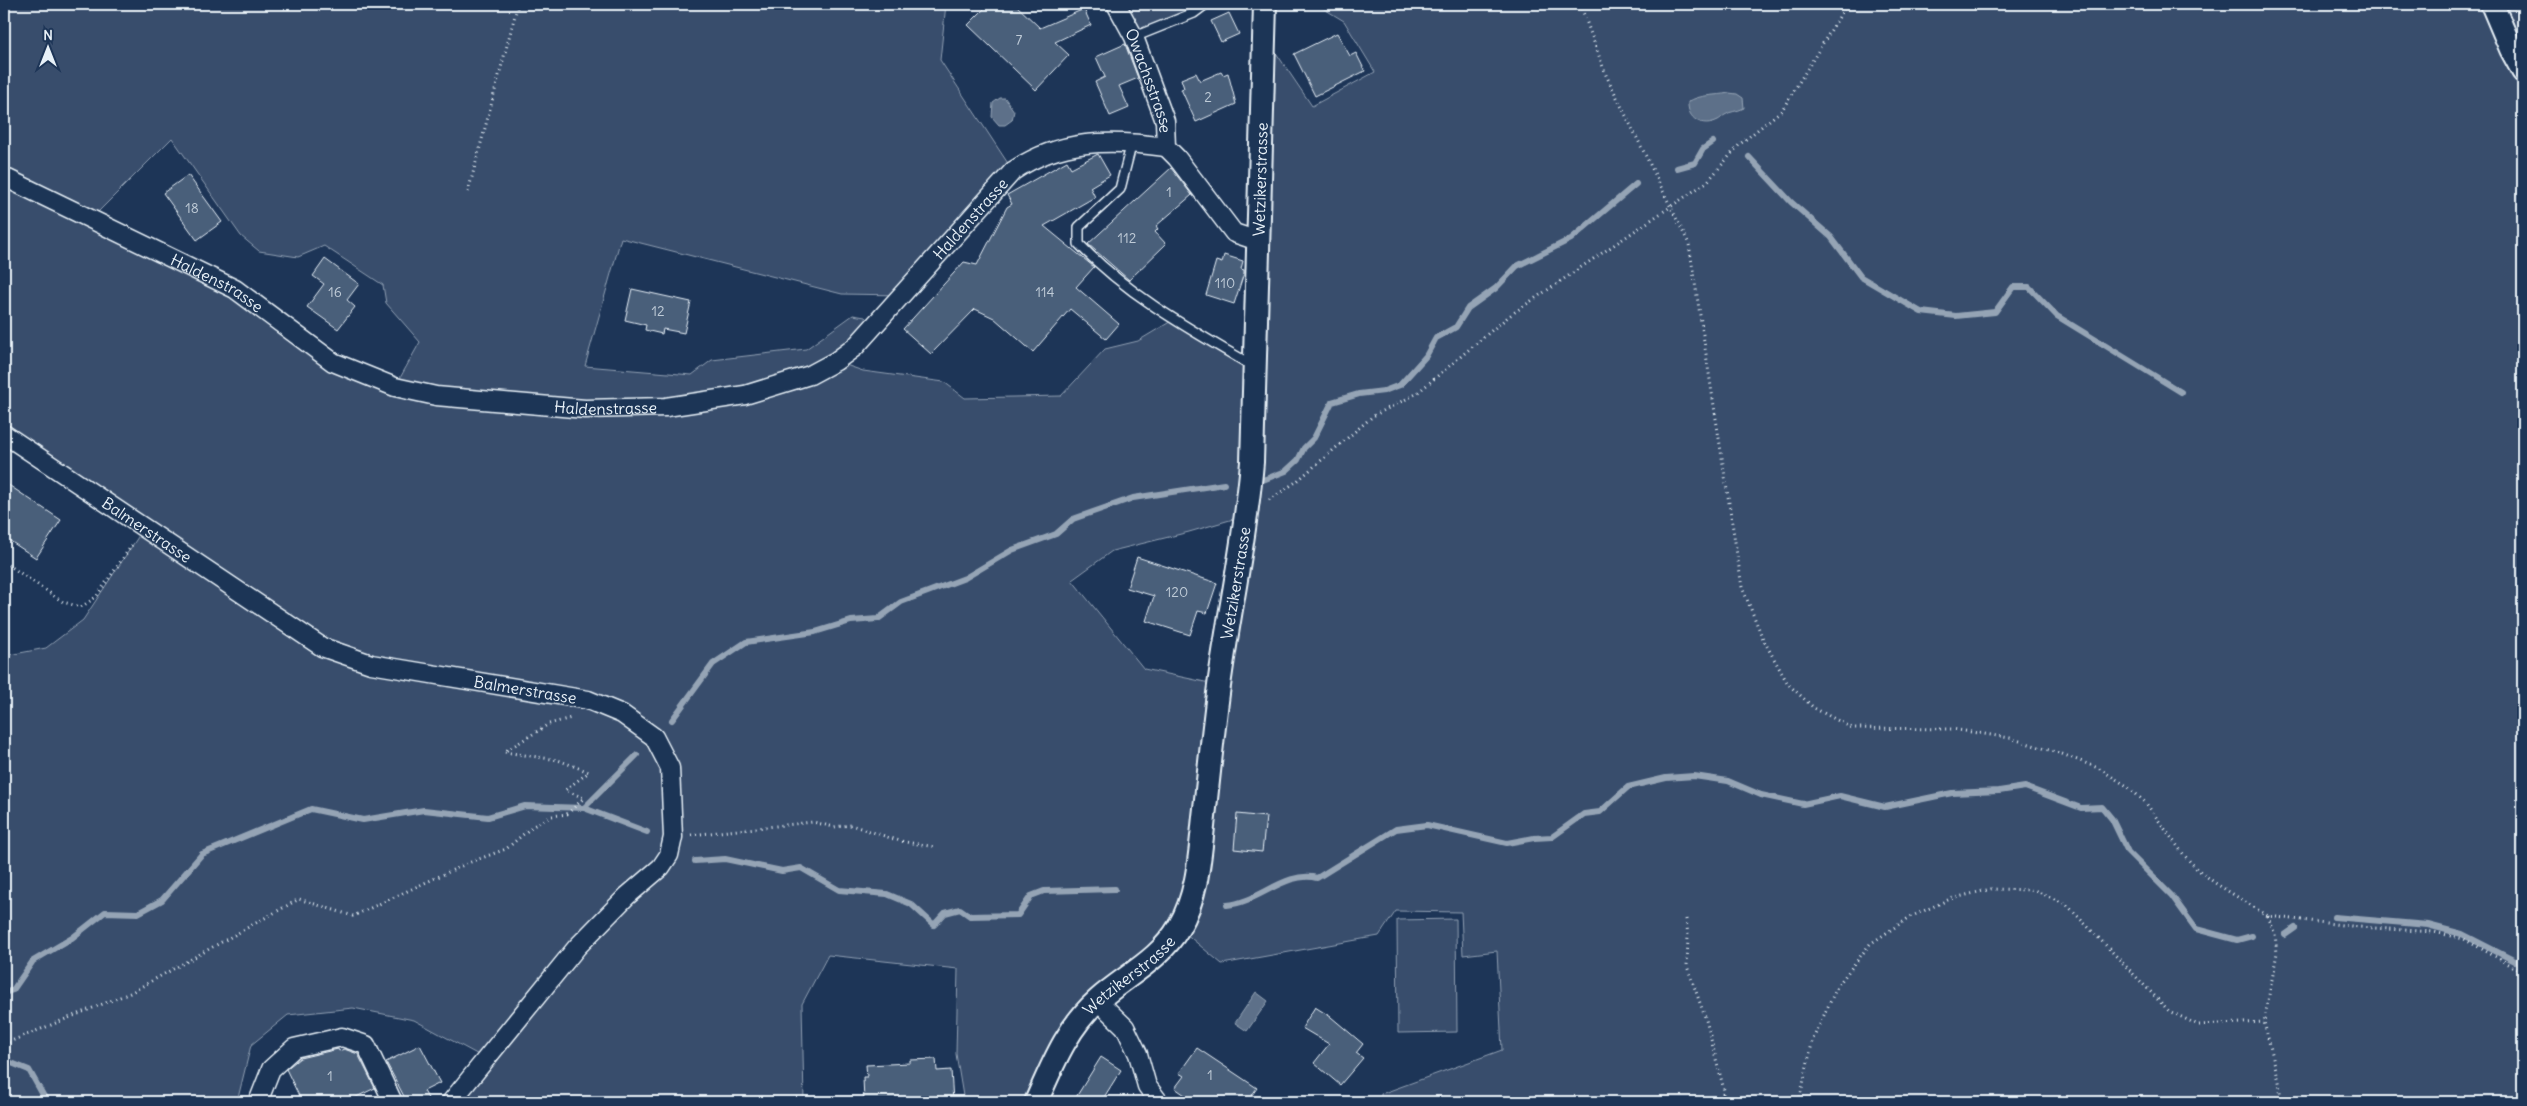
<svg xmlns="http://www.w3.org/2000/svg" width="2527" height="1106" font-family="Delius,sans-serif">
  <rect width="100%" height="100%" fill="#1d3557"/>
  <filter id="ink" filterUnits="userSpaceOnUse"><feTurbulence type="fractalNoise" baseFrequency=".02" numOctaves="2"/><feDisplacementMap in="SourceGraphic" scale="10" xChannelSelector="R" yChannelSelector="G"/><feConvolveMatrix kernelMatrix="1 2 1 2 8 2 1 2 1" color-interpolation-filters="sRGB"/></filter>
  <g filter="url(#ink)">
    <!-- green -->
    <path fill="#374d6c" stroke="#909fb2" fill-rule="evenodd" d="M4 4H946L940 60 1013 171 901 295 842 294 621 238 585 366 692 375 712 360 806 349 853 315 865 317 873 326 837 362 863 371 944 382 965 398 1061 396 1105 349 1138 341 1173 320 1254 366 1264 35 1312 106 1375 72 1344 21 1316 4H2523V1102H1381V1094L1502 1050 1497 951 1463 955 1461 912 1396 911 1379 936 1222 964 1179 928 1097 1000 1036 1102H964L956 1054 958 969 828 955 802 1004 804 1102H451L486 1059 414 1020 353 1008 288 1015 251 1045 237 1102H4V656L46 648 83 620 144 528 4 434ZM172 138 241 236 259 251 298 257 324 246 383 285 386 303 420 342 395 387 333 362 235 289 92 218ZM1247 515 1219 685 1144 669 1072 580 1112 551 1189 532Z
      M1116 4H1206L1134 37Z
      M1456 919 1457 1032 1398 1033 1397 920Z"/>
    <!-- water -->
    <path fill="#5d7089" stroke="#95a4b5" d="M1729 93 1737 94 1743 98 1744 108C1737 112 1730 111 1725 115 1724 115 1719 120 1718 120 1702 128 1687 119 1688 102 1700 94 1715 96 1729 93Z
      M1000 98H1005L1014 111 1012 120 1005 125H999L992 117 993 103Z
      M1256 992 1268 1001 1247 1031 1235 1023Z"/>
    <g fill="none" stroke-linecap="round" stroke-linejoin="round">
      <!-- stream -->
      <path stroke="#95a4b5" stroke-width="6" d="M1749 157 1791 202 1831 237 1861 277 1921 312 1956 316 1995 312 2013 287H2029L2057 316 2181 392
        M1677 168 1695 163 1703 149 1713 142
        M1263 480 1286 471 1298 460 1304 448 1314 438 1332 402 1359 394 1384 391 1400 385 1426 356 1436 338 1456 327 1468 308 1496 288 1517 266 1571 239 1636 184
        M672 720 713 664 746 642 815 632 851 621 878 619 901 602 965 578 1012 550 1056 534 1073 519 1133 498 1224 484
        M584 808 647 832
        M695 861 725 859 782 871 801 868 839 890 887 894 911 904 934 925 945 913 960 909 970 916 1018 915 1031 896 1044 891 1115 889
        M1227 905C1258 903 1286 870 1317 878L1396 829 1427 825 1507 843 1534 838 1552 837 1584 814 1600 812 1628 787 1666 778 1694 776 1728 781 1761 795 1803 804 1840 796 1885 807 1952 793 1999 791 2025 787 2081 808 2102 807 2112 819 2128 852 2172 896 2196 929 2237 940 2252 936
        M2334 917 2428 925 2462 934 2515 961
        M2285 935 2295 928
        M4 993 13 990 33 961 72 938 105 912 138 913 162 900 202 854 311 809 363 820 424 810 488 817 525 806 584 808 637 755
        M4 1053 9 1062 29 1070 47 1102"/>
    </g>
    <!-- building -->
    <path fill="#495e7a" stroke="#e8f1f8" d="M989 4H1015L1040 28 1084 9 1091 25 1055 42 1069 55 1036 90 968 25Z
      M1229 13 1239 34 1221 42 1211 21Z
      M1337 33 1350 56 1356 53 1365 71 1315 96 1294 54Z
      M1125 44 1138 78 1119 86 1129 108 1110 116 1095 82 1105 77 1096 57Z
      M1221 72 1223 75 1228 73 1236 104 1196 122 1181 89 1184 88 1181 79 1196 73 1200 81Z
      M1098 154 1110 175 1090 187 1095 197 1044 226 1094 267 1076 287 1119 324 1106 339 1070 309 1033 352 994 318 975 309 931 354 903 329 964 262 977 265 1007 207 1012 204 1007 195 1067 161 1071 168Z
      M1171 168 1192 195 1156 226 1158 229 1155 232 1166 244 1129 280 1088 244Z
      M188 175 222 222 197 240 163 193Z
      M1224 255 1243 261 1241 269 1244 270V273L1234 304 1206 295 1216 261 1222 263Z
      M325 259 359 284 347 300 355 307 338 329 307 307 324 284 313 276Z
      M632 289 691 302 684 333 663 329 662 334 645 330 646 325 625 320Z
      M4 482 61 520 36 558 4 537Z
      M1137 557 1217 583 1207 613 1198 611 1190 635 1146 621 1154 596 1127 588Z
      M1237 814 1266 817 1262 852 1234 849Z
      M1315 1007 1331 1017 1363 1044 1356 1053 1363 1058 1340 1085 1314 1063 1329 1044 1302 1028Z
      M420 1045 440 1083 424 1091 430 1102H407L386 1062Z
      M1197 1048 1257 1088 1247 1102H1195L1175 1088 1184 1076 1179 1073Z
      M338 1049 339 1051 344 1049 358 1054 375 1088 346 1102H302L286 1069 300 1058Z
      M1101 1057 1121 1070 1101 1102H1073Z
      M936 1059 937 1071 951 1070 953 1102H864L863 1077H867L866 1065 910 1063V1060Z"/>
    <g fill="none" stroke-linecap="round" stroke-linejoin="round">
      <defs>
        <path id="service" d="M1134 37 1194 13 1206 4
          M1132 142 1120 189 1079 227V244C1129 296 1191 330 1253 366"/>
        <g id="minor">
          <path id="s1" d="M1116 4 1134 37 1165 121 1166 147 1177 158 1234 233 1258 241"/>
          <path id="s2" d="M4 177 235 289 333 362 395 387 436 396 585 409 666 407 745 395 810 375 836 361 855 347 1013 171C1060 139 1110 139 1166 147"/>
          <path id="s3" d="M4 434 322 647 371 664 588 700 622 714 654 737 670 768 673 837 669 855 661 867 627 896 577 947 451 1102"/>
          <path d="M1097 1000 1125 1027 1138 1054 1147 1086 1159 1102"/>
          <path d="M258 1102 271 1069 294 1048 342 1037 366 1045 393 1102"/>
        </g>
        <g id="tertiary">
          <path d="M2492 4 2511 49 2523 71"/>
          <path id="s4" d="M1036 1102C1052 1066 1067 1027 1098 1000 1125 976 1160 960 1179 927 1198 895 1200 854 1204 817 1209 774 1213 730 1219 686 1229 611 1246 537 1252 462L1265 4"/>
        </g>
      </defs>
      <!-- service casing -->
      <use href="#service" stroke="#e8f1f8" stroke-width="12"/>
      <!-- minor casing -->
      <use href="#minor" stroke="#e8f1f8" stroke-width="21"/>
      <!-- tertiary casing -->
      <use href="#tertiary" stroke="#e8f1f8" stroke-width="26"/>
      <!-- path -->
      <path stroke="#e8f1f8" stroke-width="3" stroke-dasharray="1 4" stroke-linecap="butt" d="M1580 4 1606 75 1689 244 1742 587 1763 639 1788 684 1814 708 1852 728 1952 729 2010 738 2062 754 2098 768 2127 786 2145 802 2184 855 2196 868 2215 883 2268 916 2359 927 2434 932 2464 939 2523 972
        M468 192 518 4
        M1269 500 1296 482 1373 416 1416 394 1509 316 1707 182 1740 144 1782 110 1847 4
        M4 562 63 602 81 607 96 597 134 542
        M691 835 813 822 834 827 851 825 900 841 935 847
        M2268 916 2275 934 2277 953 2264 1022 2279 1081 2281 1102
        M1686 919 1688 935 1687 966 1706 1020 1724 1090 1721 1102
        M4 1044 130 993 299 899 353 916 468 863 506 849 533 826 552 816 567 814 584 798 565 790 589 772 558 760 504 752 549 724 571 718
        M1799 1102 1813 1039 1838 985 1870 944 1910 917 1950 899 1991 889 2034 890 2066 904 2169 1011 2198 1025 2264 1022"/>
      <!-- service -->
      <use href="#service" stroke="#1d3557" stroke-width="9"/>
      <!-- minor -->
      <use href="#minor" stroke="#1d3557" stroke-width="18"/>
      <!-- tertiary -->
      <use href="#tertiary" stroke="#1d3557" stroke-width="22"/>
    </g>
  </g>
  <g text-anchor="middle" stroke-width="5" stroke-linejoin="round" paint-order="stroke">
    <!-- number labels -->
    <g font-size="14" fill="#c0ccd8">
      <text x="1019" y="45">7</text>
      <text x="1208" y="102">2</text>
      <text x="1169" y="197">1</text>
      <text x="192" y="213">18</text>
      <text x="1127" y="243">112</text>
      <text x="1225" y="288">110</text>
      <text x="335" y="297">16</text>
      <text x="1045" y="297">114</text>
      <text x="658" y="316">12</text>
      <text x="1177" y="597">120</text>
      <text x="1210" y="1080">1</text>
      <text x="330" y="1081">1</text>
    </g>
    <!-- street labels -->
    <g font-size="16" fill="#e8f1f8" stroke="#1d3557">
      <text dy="6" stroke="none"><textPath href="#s1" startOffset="84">Owachsstrasse</textPath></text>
      <text dy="6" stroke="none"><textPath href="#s4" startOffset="985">Wetzikerstrasse</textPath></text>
      <text dy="6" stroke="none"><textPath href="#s2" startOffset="1092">Haldenstrasse</textPath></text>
      <text dy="6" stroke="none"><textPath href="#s2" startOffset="238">Haldenstrasse</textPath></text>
      <text dy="6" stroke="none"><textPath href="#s2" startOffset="658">Haldenstrasse</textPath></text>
      <text dy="6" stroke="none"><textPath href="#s3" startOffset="172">Balmerstrasse</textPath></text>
      <text dy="6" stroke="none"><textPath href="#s4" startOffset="580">Wetzikerstrasse</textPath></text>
      <text dy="6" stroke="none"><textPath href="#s3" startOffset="591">Balmerstrasse</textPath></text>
      <text dy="6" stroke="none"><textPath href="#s4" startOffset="160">Wetzikerstrasse</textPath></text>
    </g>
  </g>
  <!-- margin -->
  <rect width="2527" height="1106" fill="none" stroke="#1d3557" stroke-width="20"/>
  <rect x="10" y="10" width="2507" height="1086" fill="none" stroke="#e8f1f8" stroke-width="2" filter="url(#ink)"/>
  <!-- north arrow -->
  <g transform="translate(48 48)" stroke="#1d3557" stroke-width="4" paint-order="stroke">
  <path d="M0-4L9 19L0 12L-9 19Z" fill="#e8f1f8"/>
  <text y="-8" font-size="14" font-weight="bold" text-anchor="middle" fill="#e8f1f8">N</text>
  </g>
</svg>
